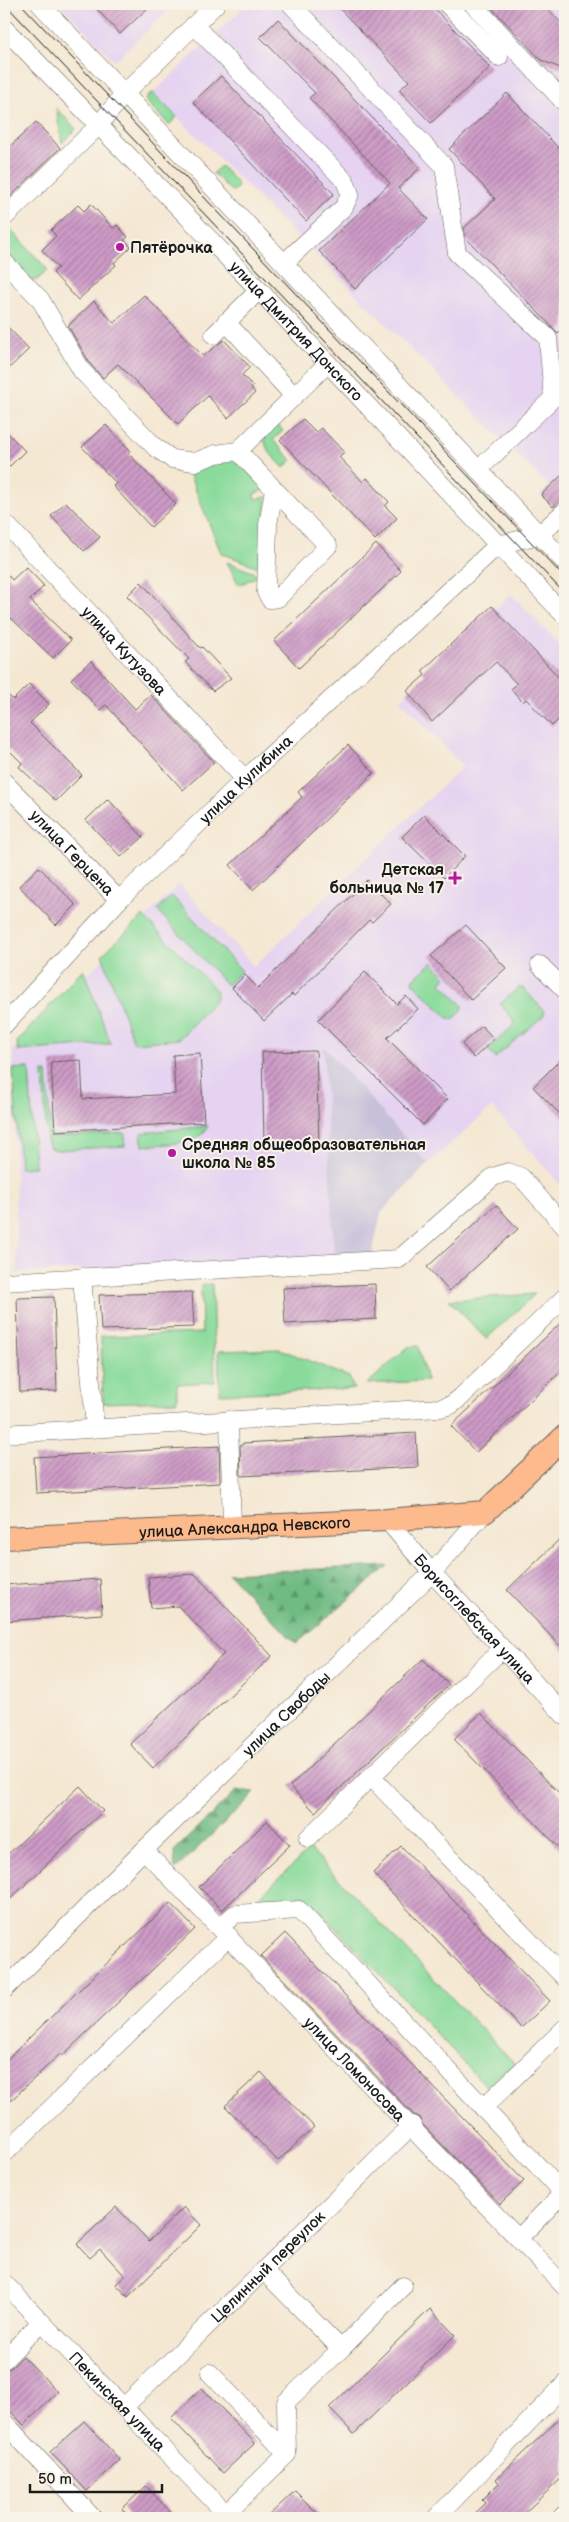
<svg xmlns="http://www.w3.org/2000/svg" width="569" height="2522" font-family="'Balsamiq Sans',sans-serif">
  <defs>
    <pattern id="forest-firs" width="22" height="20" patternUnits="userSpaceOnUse" patternTransform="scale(1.25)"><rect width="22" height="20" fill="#6fbb83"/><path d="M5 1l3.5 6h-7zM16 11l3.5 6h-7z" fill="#5a976a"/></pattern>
    <pattern id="building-hatch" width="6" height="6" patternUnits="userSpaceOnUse" patternTransform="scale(1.25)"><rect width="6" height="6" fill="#ce9bc7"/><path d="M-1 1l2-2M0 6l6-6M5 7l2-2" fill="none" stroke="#a67ea1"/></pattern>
  </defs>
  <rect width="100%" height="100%" fill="#f7f3e8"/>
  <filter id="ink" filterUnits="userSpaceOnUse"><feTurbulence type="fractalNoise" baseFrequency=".02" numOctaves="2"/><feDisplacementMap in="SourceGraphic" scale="10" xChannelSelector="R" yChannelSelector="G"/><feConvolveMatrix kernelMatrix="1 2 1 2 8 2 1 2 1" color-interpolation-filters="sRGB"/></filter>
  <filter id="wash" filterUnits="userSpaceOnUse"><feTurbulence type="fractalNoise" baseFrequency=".0096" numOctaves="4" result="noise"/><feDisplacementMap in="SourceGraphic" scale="20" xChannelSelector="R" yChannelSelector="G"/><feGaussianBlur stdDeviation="1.12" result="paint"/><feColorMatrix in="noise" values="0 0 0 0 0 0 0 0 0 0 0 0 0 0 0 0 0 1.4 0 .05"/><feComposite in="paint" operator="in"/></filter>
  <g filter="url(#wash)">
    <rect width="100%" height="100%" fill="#f5e8d3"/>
    <!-- built -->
    <path fill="#e5d3f1" d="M60 4H175L115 61Z
      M247 4H565V475L551 488 153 93Z
      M511 594 565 650V1190L492 1107 428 1164 324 1046 334 1257 17 1273 13 1049 179 884 254 966 463 766 400 700Z"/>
    <!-- industrial -->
    <path fill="#c7c0d9" d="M323 1045 428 1164 381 1213 372 1255 334 1257Z"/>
    <!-- green -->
    <path fill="#8adb9b" stroke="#537c5c" d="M152 92 177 117 169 125 145 100Z
      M56 108 76 129 62 143Z
      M221 166 237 183 238 187 233 191 230 190 213 173Z
      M9 228 48 270 37 280 29 281 4 253V234Z
      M277 424 283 431 273 440 292 460 284 468C275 458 263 450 265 435Z
      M236 458 266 489 254 494 255 499 267 497 261 568 221 553 186 466Z
      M227 562 260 575 239 585Z
      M172 896 242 971 227 985 157 910Z
      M143 916 217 991 215 1000 179 1039 134 1043 102 955Z
      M432 962 446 977 441 983 463 1006 462 1010 453 1020 448 1018 414 984 413 980Z
      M83 969 111 1044 18 1051 17 1042Z
      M518 988H523L544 1011V1015L495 1058 488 1049 516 1023 500 1004Z
      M29 1068 35 1167 20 1168 13 1069Z
      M43 1072H47L51 1137 125 1133V1146L57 1150 50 1148 47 1141Z
      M208 1126C198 1147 163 1143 143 1146L141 1133Z
      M212 1284 215 1382 177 1384V1401L103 1403 101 1336 202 1333 201 1285Z
      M535 1294 486 1339 449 1300Z
      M418 1346 427 1381 367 1384 408 1347Z
      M280 1349 349 1377 354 1389 220 1394 218 1351Z
      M310 1849 516 2065 490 2090 306 1896 256 1900Z"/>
    <!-- forest -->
    <path fill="url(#forest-firs)" stroke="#466c50" d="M388 1566 296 1644 228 1573Z
      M236 1791 255 1793 175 1870 174 1851Z"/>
    <g id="blocks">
      <!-- building -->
      <path fill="url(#building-hatch)" d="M92 4H152L120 34Z
        M335 4H430L490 67 431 123 399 90 409 81Z
        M488 4H543L565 27V70L541 60Z
        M278 19 420 168 398 188 428 219 355 289 319 251 390 183 309 98 315 93 260 37Z
        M221 76 334 194 306 221 193 102Z
        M507 93 565 155V326L558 333 465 237 464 228 495 199 449 149Z
        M36 122 60 148 4 203V152Z
        M91 204 113 228 117 225 128 237 124 240 131 247 114 263 116 265 78 300 53 273 58 268 42 250 56 236 51 230 78 205 84 211Z
        M144 295 203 356 224 340 250 367 242 375 253 386 251 388 255 393 228 418 208 396 178 424 118 364 103 378 91 365 68 326 94 301 114 323Z
        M4 323 29 349 4 373Z
        M303 419 316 432 321 428 344 452 339 457 363 482 367 478 389 502 385 506 397 518 375 540 280 440Z
        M106 425 130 450 128 453 176 504 151 527 113 486 116 483 82 447Z
        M4 429 25 451 4 472Z
        M565 472V496L553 507 541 495Z
        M66 502 100 537 84 551 51 516Z
        M376 544 401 571 299 668 274 641Z
        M26 567 44 586 30 600 71 640 53 658 11 618 4 626V571L12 580Z
        M141 582 200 648 202 647 231 678 213 691 185 662 189 659 127 596Z
        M492 606 565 684V713L552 726 526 699 523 702 511 689 517 684 496 662 432 722 407 691 425 675 422 671Z
        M91 661 135 709 151 695 214 762 183 790 106 705 100 710 71 679Z
        M29 684 49 704 30 723 82 775 56 801 19 767 22 763 4 745V691L13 700Z
        M348 745 374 773 253 890 230 865 302 797 298 792Z
        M108 799 143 837 121 857 86 820Z
        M424 815 465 856 444 878 402 837Z
        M39 867 76 905 56 925 19 886Z
        M367 880 391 904 372 922 369 920 294 996 292 994 264 1021 232 988 245 975 258 988Z
        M466 925 506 968 471 1000 431 956Z
        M365 972 397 1004 406 996 418 1009 387 1038 448 1099 423 1125 318 1020Z
        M482 1026 494 1039 474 1058 462 1044Z
        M316 1051 319 1141 264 1142 262 1052Z
        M200 1053 204 1122 55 1131 51 1062 81 1060 83 1099 175 1094 173 1055Z
        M565 1055V1119L533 1087Z
        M496 1205 518 1229 449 1291 427 1267Z
        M375 1284 376 1319 285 1324 283 1288Z
        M192 1292 194 1327 101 1330 99 1295Z
        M54 1297 57 1391 20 1392 17 1298Z
        M565 1319V1368L476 1452 451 1426Z
        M416 1433 418 1467 241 1476 240 1445H243V1443Z
        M219 1446 220 1483 36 1493 34 1457Z
        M565 1534V1651L507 1590Z
        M195 1574 272 1656 153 1768 130 1744 224 1654 178 1606 151 1608 148 1577Z
        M100 1579 102 1614 4 1621V1585Z
        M423 1659 449 1685 315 1812 290 1786Z
        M481 1713 565 1799V1854L454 1739Z
        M80 1786 103 1811 4 1905V1858Z
        M267 1821 290 1845 222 1910 199 1887Z
        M401 1846 550 2001 521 2028 373 1873Z
        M170 1903 195 1929 62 2056 60 2054 4 2107V2062Z
        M285 1933 524 2181 500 2204 422 2124 420 2118 414 2115 261 1956Z
        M261 2072 314 2127 278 2161 225 2106Z
        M116 2207 149 2241 184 2207 201 2225 128 2297 116 2284 125 2276 100 2249 90 2258 77 2244Z
        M430 2309 455 2335 354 2434 329 2408Z
        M23 2356 58 2392 24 2425 4 2405V2371L12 2367Z
        M202 2388 255 2443 223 2473 171 2418Z
        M565 2413V2475L519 2518H469L485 2503 482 2500 499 2483 496 2479Z
        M84 2421 120 2460 87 2491 50 2452Z
        M146 2486 176 2518H130L122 2509Z
        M295 2491 322 2518H266Z"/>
    </g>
  </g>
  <g filter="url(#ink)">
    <use href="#blocks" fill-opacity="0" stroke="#68635c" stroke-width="1"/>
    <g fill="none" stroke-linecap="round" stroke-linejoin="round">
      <defs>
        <g id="minor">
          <path d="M40 4 565 562"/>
          <path d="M291 4 444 166 457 253 548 338 553 398 478 470"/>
          <path d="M447 4 499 57"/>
          <path d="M473 4 565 103"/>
          <path d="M194 25 345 181 350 194 344 207 284 263"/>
          <path id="s1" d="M4 28 259 290 565 616"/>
          <path d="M4 218 98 126 124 94 216 4"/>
          <path d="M4 262 40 299 82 371 155 447 172 459 195 462 216 454 238 451 328 363"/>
          <path d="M226 322 294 396"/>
          <path d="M214 335 259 290"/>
          <path d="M238 451 328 546 278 598 270 599 266 592 268 525 274 489"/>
          <path id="s2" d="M4 522 245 779"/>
          <path id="s3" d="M4 782 119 900"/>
          <path d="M540 965 565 990"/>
          <path id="s4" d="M4 1025 119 900 245 779 498 545 539 535 565 511"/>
          <path d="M82 1277 95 1428"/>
          <path d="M4 1282 399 1259 493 1177 508 1172 521 1177 565 1227"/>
          <path d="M229 1420 232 1527"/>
          <path d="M4 1434 440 1408 451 1405 460 1398 565 1297"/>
          <path id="s5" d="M387 1520 432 1573 565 1716"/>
          <path d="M372 1778 565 1978"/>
          <path d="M308 1838 502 1649"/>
          <path id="s6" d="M144 1850 565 2287"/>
          <path d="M220 1927 235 1914 299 1910 563 2193 519 2238"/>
          <path id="s7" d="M4 1990 144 1850 432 1573 485 1512"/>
          <path d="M483 2108 565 2028"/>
          <path d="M4 2154 229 1936"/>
          <path d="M263 2270 341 2349 403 2286"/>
          <path id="s8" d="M4 2283 230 2518"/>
          <path d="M4 2360 41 2322"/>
          <path d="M210 2373 287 2454"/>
          <path id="s9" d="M124 2407 412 2125"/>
          <path d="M4 2422 93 2518"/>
          <path d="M222 2518 287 2454 286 2402 341 2349"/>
          <path d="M436 2518 565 2384"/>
          <path d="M561 2518 565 2514"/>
        </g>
        <g id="major">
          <path id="s10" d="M4 1538 387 1520 485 1512 565 1436"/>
        </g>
      </defs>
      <!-- minor casing -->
      <use href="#minor" stroke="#68635c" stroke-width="19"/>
      <!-- major casing -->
      <use href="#major" stroke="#68635c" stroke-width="24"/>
      <!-- minor -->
      <use href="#minor" stroke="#fff" stroke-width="18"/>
      <!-- major -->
      <use href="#major" stroke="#fcba8d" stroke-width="22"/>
      <!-- tram -->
      <path stroke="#1c1c1c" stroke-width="1" d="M5 4 565 594
        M21 4 565 578"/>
    </g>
  </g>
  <!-- markers -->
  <g fill="#b5179e" stroke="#f7f3e8" stroke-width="2">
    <circle cx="120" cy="247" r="5"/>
    <path d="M452.5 870.5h5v5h5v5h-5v5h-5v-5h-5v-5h5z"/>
    <circle cx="172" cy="1153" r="5"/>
  </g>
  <g text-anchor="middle" stroke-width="4" stroke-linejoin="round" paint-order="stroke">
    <!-- poi labels -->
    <g font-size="16" font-weight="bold" fill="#1c1c1c" stroke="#f7f3e8" text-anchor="start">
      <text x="130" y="253">Пятёрочка</text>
      <text x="444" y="875" text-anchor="end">Детская<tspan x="444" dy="18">больница № 17</tspan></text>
      <text x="182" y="1150">Средняя общеобразовательная<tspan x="182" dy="18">школа № 85</tspan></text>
    </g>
    <!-- street labels -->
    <g font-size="16" fill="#1c1c1c" stroke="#f7f3e8">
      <text dy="6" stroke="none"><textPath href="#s1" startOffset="421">улица Дмитрия Донского</textPath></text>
      <text dy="6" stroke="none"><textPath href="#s2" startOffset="176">улица Кутузова</textPath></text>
      <text dy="6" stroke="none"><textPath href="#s4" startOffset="345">улица Кулибина</textPath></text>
      <text dy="6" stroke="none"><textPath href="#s3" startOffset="98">улица Герцена</textPath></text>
      <text dy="6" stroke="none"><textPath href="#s10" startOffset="241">улица Александра Невского</textPath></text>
      <text dy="6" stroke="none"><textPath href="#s5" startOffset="132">Борисоглебская улица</textPath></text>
      <text dy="6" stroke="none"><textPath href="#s7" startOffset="395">улица Свободы</textPath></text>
      <text dy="6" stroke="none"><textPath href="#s6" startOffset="304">улица Ломоносова</textPath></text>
      <text dy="6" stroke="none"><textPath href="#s9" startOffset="201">Целинный переулок</textPath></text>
      <text dy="6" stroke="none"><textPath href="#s8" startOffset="164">Пекинская улица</textPath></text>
    </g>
  </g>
  <!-- margin -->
  <rect width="569" height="2522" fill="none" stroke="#f7f3e8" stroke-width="20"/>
  <!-- scale -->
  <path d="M30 2484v8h132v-8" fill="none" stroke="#1c1c1c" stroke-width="2.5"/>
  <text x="38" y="2484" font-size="15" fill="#1c1c1c" stroke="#f7f3e8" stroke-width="4" paint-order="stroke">50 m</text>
</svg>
